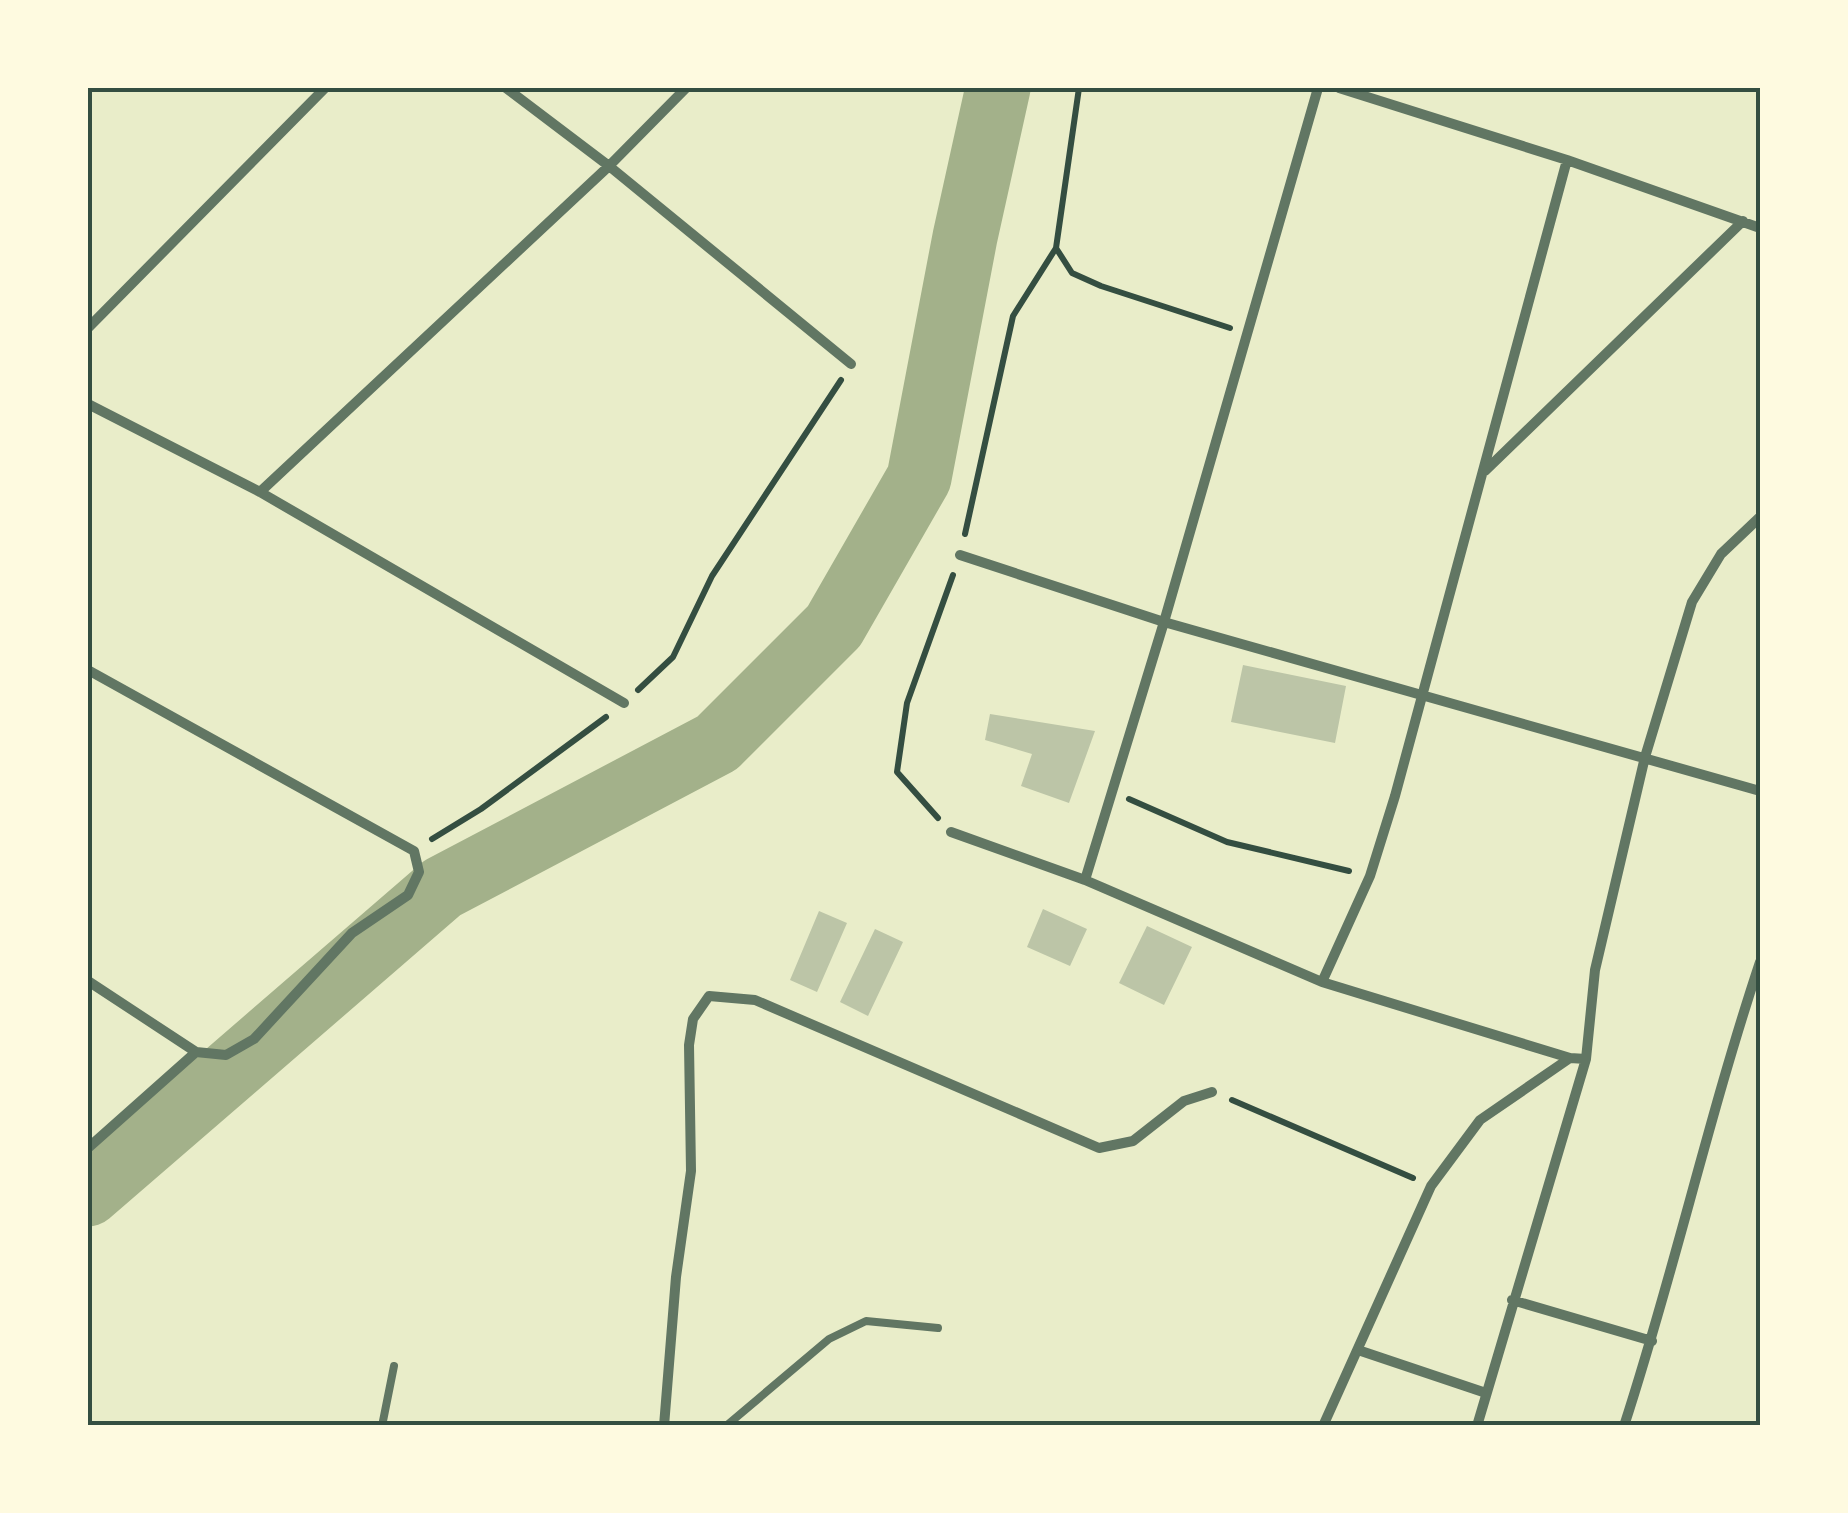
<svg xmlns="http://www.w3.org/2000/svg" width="1848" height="1513" font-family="'Nunito Sans',sans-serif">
  <rect width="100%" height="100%" fill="#e9edc9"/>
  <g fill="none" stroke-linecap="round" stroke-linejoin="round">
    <!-- river -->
    <path stroke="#a3b18a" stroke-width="65" d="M88 1194 442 888 717 743 834 626 919 478 965 237 998 88"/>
  </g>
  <!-- building -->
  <path fill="#bcc5a7" d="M1243 665 1346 686 1335 743 1231 722Z
    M990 714 1095 731 1069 803 1021 786 1032 754 985 740Z
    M1043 909 1087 929 1070 966 1027 947Z
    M819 911 847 923 817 992 790 980Z
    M1147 926 1192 947 1164 1005 1119 983Z
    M875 929 903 942 868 1016 840 1002Z"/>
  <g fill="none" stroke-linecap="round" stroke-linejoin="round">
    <!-- path -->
    <path stroke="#344e41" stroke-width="6" d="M1079 88 1056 248 1072 273 1101 286 1230 328
      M965 534 1013 316 1056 248
      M638 690 673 657 712 576 841 380
      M1129 799 1227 842 1349 871
      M938 818 897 772 907 703 953 575
      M432 839 481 809 606 717
      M1232 1100 1413 1178"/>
    <!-- service -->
    <path stroke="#617663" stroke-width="8" d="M382 1426 394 1366
      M726 1426 829 1339 866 1321 938 1328"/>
    <!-- minor -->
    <path stroke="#617663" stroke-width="10" d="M506 88 609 166 851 364
      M1339 88 1567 160 1760 228
      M88 328 325 88
      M88 404 260 492 624 703
      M1485 471 1743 221
      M260 492 609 166 686 88
      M960 555 1164 622 1760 791
      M88 670 414 851 419 872 408 895 352 933 254 1039 226 1055 196 1052 88 1148
      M951 832 1085 880 1322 982 1570 1058 1586 1059
      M1085 880 1164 622 1318 88
      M88 981 196 1052
      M1322 982 1370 876 1395 796 1567 160
      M1512 1300 1652 1341
      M1358 1350 1486 1393
      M664 1426 676 1277 691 1171 689 1045 693 1019 709 996 755 1000 1099 1148 1133 1141 1184 1101 1212 1092
      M1323 1426 1431 1186 1480 1120 1570 1058
      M1477 1426 1586 1059 1595 970 1645 757 1692 602 1721 554 1760 517
      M1624 1426C1674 1273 1709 1115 1760 962"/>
  </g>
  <!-- border -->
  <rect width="1848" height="1513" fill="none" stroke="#fefae0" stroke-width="180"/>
  <rect x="90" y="90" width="1668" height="1333" fill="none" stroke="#344e41" stroke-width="4"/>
</svg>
